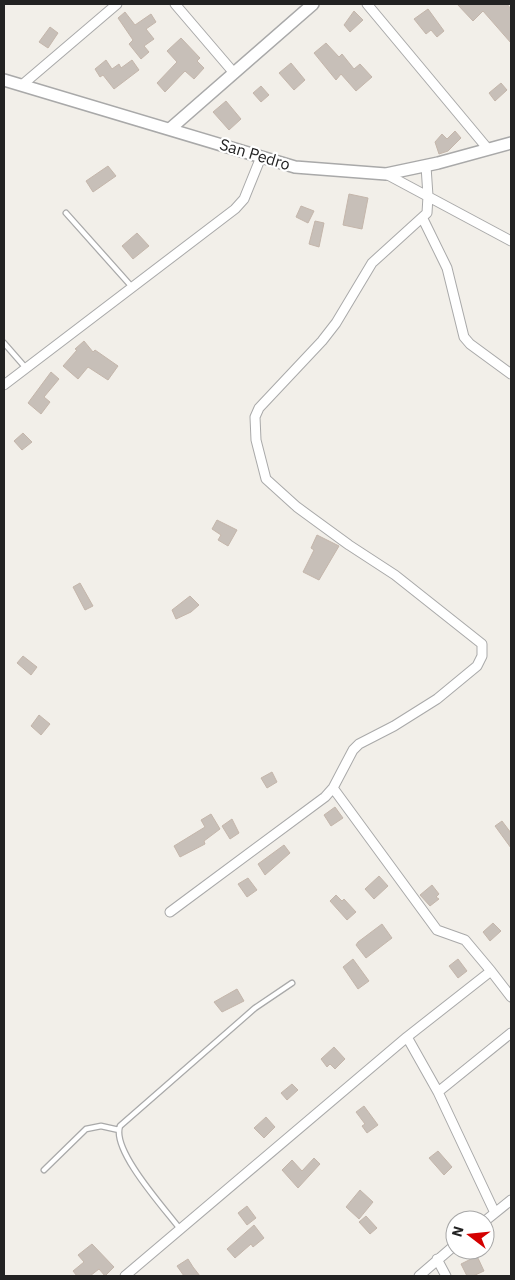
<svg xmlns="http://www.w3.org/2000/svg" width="515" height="1280" font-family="'IBM Plex Sans',sans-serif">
  <rect width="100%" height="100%" fill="#f2efe9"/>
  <!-- building -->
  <path fill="#c7bfb8" stroke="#c4b6ab" d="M457 4H507L511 9V43L483 11 473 21Z
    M428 9 444 31 437 37 431 30 426 34 414 19Z
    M354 11 363 20 350 32 344 25Z
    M125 12 135 25 151 14 156 22 146 29 154 39 144 46 149 52 141 59 129 44 133 40 118 18Z
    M50 27 58 33 48 48 39 42Z
    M181 38 200 58 197 61 204 68 194 79 185 71 165 92 157 83 177 62 167 51Z
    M326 43 339 57 342 54 354 69 360 64 372 77 356 91 341 74 336 80 314 53Z
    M106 60 112 69 119 64 121 68 132 60 139 70 114 89 103 75 100 77 95 69Z
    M291 63 305 80 294 90 279 73Z
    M501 83 507 90 495 101 489 93Z
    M261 86 269 95 261 102 253 93Z
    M226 101 241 119 229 130 213 112Z
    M455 131 461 138 448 151 439 154 435 142 442 134 447 139Z
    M108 166 116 176 93 192 86 181Z
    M349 194 368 198 362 229 343 225Z
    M301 206 314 211 308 223 296 217Z
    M315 221 324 223 319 247 309 244Z
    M137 233 149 246 133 259 122 246Z
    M84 341 93 352 95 350 118 366 108 380 88 367 78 379 63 366 77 350 75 349Z
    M51 372 59 379 44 397 50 402 41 414 28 403Z
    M23 433 32 442 22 450 14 441Z
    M217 520 237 530 228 546 218 540 221 535 212 529Z
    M317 535 339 546 319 580 303 572 314 550 311 548Z
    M80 583 93 606 85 610 73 587Z
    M190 596 199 605 191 612 176 619 172 610Z
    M23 656 37 667 31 675 17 663Z
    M39 715 50 724 41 735 31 726Z
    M272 772 277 782 267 788 261 778Z
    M335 807 343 818 331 826 324 815Z
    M211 814 220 829 204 841 205 844 180 857 174 846 205 827 201 820Z
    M232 819 239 833 230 839 222 826Z
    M502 821 511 833V848L495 826Z
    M284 845 290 853 265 875 258 864Z
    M379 876 388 886 374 899 365 889Z
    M248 878 257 890 247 897 238 884Z
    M432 885 439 894 436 897 439 899 430 906 420 895Z
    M336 895 342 901 344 899 356 912 347 920 330 901Z
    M493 923 501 931 490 941 483 932Z
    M382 924 392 938 366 958 356 945 358 942Z
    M353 959 369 981 358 989 343 967Z
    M458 959 467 971 458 978 449 966Z
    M237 989 244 1001 222 1012 214 1002Z
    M334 1047 345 1059 335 1069 330 1064 327 1067 321 1059Z
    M292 1084 298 1090 287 1100 281 1093Z
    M364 1106 378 1125 367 1133 362 1126 365 1124 356 1112Z
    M266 1117 275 1127 264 1138 254 1128Z
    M438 1151 452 1167 444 1175 429 1158Z
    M314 1158 320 1164 298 1188 282 1170 292 1160 302 1171Z
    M360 1190 373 1202 359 1219 346 1207Z
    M247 1206 256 1218 247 1225 238 1213Z
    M366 1216 377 1228 370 1234 359 1222Z
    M254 1225 264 1238 253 1247 251 1244 235 1258 227 1249Z
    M92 1244 114 1267 105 1276 99 1269 90 1276H77L73 1271 84 1262 78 1255Z
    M477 1256 484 1271 473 1276H467L461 1264Z
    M188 1259 193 1267 200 1276H184L177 1266Z"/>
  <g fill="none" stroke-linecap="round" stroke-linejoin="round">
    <defs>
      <path id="service" d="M66 213 132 287
        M4 343 25 367
        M44 1170 86 1129 101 1126 119 1130
        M180 1229C165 1209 111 1150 120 1126L255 1008 292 983"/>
      <path id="minor" d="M175 4 234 73
        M367 4 488 149
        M22 85 117 4
        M386 174 511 241
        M423 219 447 268 464 337 470 344 511 374
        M4 385 235 209 244 199 261 157
        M333 788 353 750 359 744 394 726 437 699 477 666 482 656V644L395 575 349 545 297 507 266 479 256 440 255 417 259 408 322 341 336 323 372 263 427 213 428 196 426 166
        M170 912 325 797 333 788 437 930 465 940 491 971
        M407 1037 491 971 511 997
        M438 1092 511 1033
        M485 1221 511 1200
        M437 1259 446 1276
        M125 1276 407 1037 438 1092 495 1213
        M419 1276 455 1245"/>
      <path id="tertiary" d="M4 80 295 167 386 174 438 163 511 143
        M171 128 313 4"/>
    </defs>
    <!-- service casing -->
    <use href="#service" stroke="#a9a9a9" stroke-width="7"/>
    <!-- minor casing -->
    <use href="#minor" stroke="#a9a9a9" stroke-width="11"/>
    <!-- tertiary casing -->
    <use href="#tertiary" stroke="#a9a9a9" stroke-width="14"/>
    <!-- service -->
    <use href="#service" stroke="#fff" stroke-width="4.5"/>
    <!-- minor -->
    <use href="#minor" stroke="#fff" stroke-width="9"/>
    <!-- tertiary -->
    <use href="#tertiary" stroke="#fff" stroke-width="11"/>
  </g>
  <g text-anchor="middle" stroke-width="4.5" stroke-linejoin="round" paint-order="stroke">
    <!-- street labels -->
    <g font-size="16" fill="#222" stroke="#fff">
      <text transform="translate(255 154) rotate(17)" y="6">San Pedro</text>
    </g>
  </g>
  <!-- border -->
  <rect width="515" height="1280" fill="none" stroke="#222222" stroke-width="10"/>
  <!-- north arrow -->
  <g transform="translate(470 1235) rotate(286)"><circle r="24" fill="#ffffff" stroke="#a7a7a7"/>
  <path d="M0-4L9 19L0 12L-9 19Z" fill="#d40000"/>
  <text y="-8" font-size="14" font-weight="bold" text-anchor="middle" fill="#222222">N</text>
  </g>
</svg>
